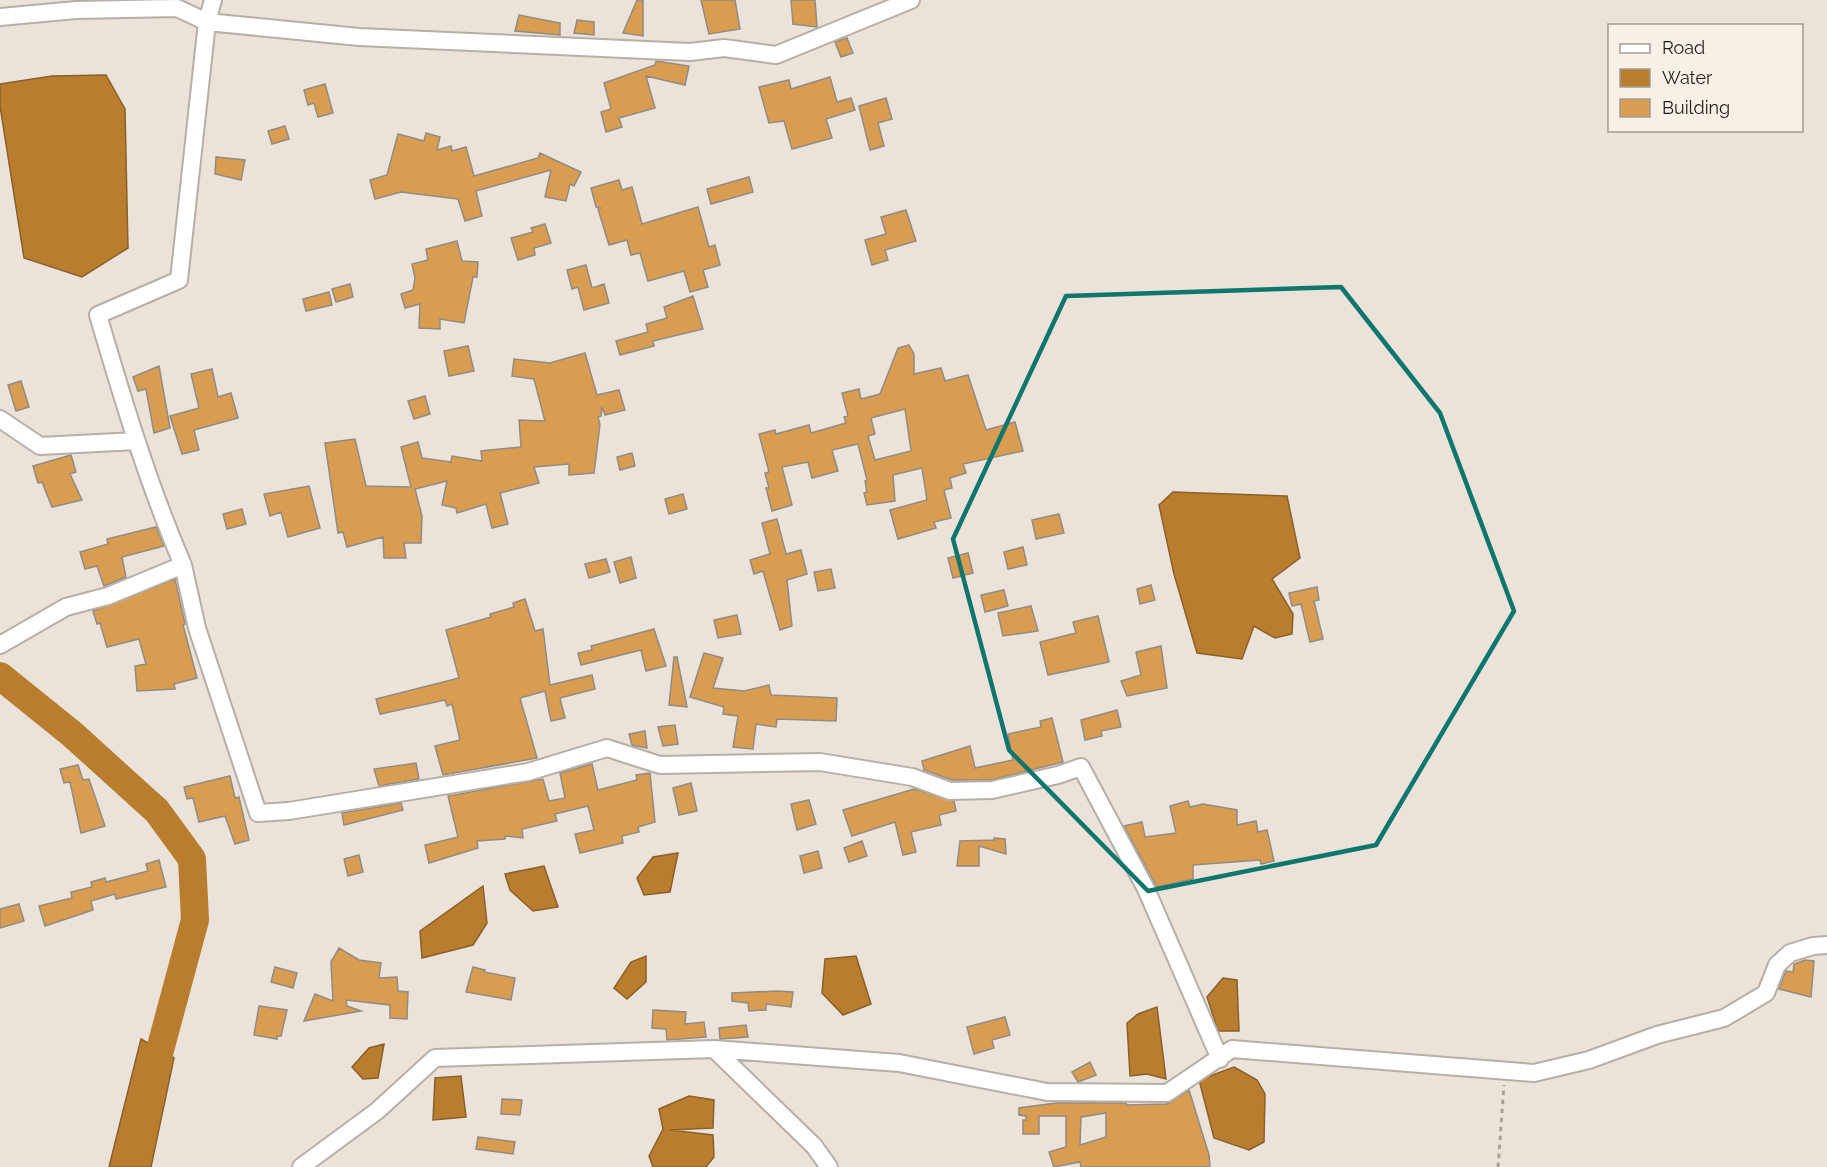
<svg xmlns="http://www.w3.org/2000/svg" width="1827" height="1167" font-family="Raleway,sans-serif">
  <rect width="100%" height="100%" fill="#ebe2d9"/>
  <!-- water -->
  <path fill="#b87d2f" stroke="#8b6029" stroke-width="1.5" d="M106 75 125 109 128 248 82 277 24 258 0 106V84L52 76Z
    M1173 492 1287 496 1300 558 1272 579 1293 614 1292 634 1275 638 1254 626 1242 659 1197 653 1174 574 1159 505Z
    M678 853 670 892 644 895 637 878 653 857Z
    M544 866 558 907 533 911 510 890 505 874Z
    M483 886 487 923 473 945 422 958 420 931Z
    M646 956V982L627 999 614 988 631 962Z
    M856 956 871 1004 843 1015 822 993 825 959Z
    M1223 978 1237 980 1239 1031H1218L1207 997Z
    M1157 1007 1166 1079 1147 1074 1130 1076 1127 1023 1138 1014Z
    M141 1039 174 1058 151 1167H109Z
    M384 1044 378 1078 363 1079 352 1067 369 1048Z
    M1234 1067 1257 1080 1265 1094 1264 1142 1249 1150 1214 1138 1199 1080Z
    M461 1076 466 1117 433 1120 435 1078Z
    M689 1096 714 1100 713 1128 670 1130 713 1135 714 1157 706 1167H653L649 1156 663 1129 659 1109Z"/>
  <g fill="none" stroke-linecap="round" stroke-linejoin="round">
    <!-- river -->
    <path stroke="#b87d2f" stroke-width="28" d="M0 676 72 734 157 811 192 859 195 920 150 1087"/>
  </g>
  <!-- building -->
  <path fill="#d99d51" stroke="#928b82" stroke-width="1.5" fill-rule="evenodd" d="M637 0H643V36L623 33Z
    M701 0H735L740 29 709 34Z
    M791 0H815L817 27 793 24Z
    M519 15 560 23V35L515 31Z
    M577 20 594 22V35L574 33Z
    M847 38 853 53 841 57 835 42Z
    M656 61 689 66 685 85 646 76 655 108 619 118 622 127 606 132 601 112 611 109 604 83 655 65Z
    M830 77 837 102 851 98 855 110 826 119 832 138 792 149 784 121 769 123 759 87 789 80 791 89Z
    M325 84 333 113 318 117 314 103 308 105 304 90Z
    M886 98 892 119 878 123 884 146 870 150 859 106Z
    M285 126 289 139 272 144 268 131Z
    M426 133 440 137 437 150 451 146 452 151 466 147 474 176 538 158 540 153 581 172 574 186 570 184 566 201 545 197 551 170 476 191 482 216 465 221 458 199 401 192 375 199 370 180 387 175 398 134 424 141Z
    M216 157 245 160 241 180 215 174Z
    M749 177 753 192 711 204 707 189Z
    M619 180 622 190 632 187 642 224 698 207 709 247 715 245 720 265 703 270 708 287 690 292 684 271 648 281 640 253 631 255 627 240 609 245 598 209 600 208 596 207 591 188Z
    M906 210 916 241 885 250 888 260 872 265 865 240 886 234 881 217Z
    M545 224 551 243 534 248 535 255 518 260 511 238 533 232 531 228Z
    M457 241 462 261 478 262 477 277H473L464 323 440 319V329L419 328 420 304 405 308 401 294 413 290 415 278 412 264 428 260 426 249Z
    M586 265 592 288 604 284 609 303 584 310 578 287 572 289 567 270Z
    M350 284 353 297 336 302 332 289Z
    M329 292 332 305 306 311 303 299Z
    M693 296 703 329 653 341 654 346 620 355 616 341 648 332 646 324 667 318 664 307Z
    M909 345 914 354V374L941 368 945 381 968 375 986 430 1015 422 1023 451 963 464 966 473 950 478 952 488 944 490 951 518 934 522 936 528 898 539 890 510 927 500 922 468 893 475 895 501 867 505 864 493 867 492 865 481 867 480 858 444 832 450 838 471 812 478 808 462 782 467 792 505 772 511 766 488H769L765 473 769 472 759 434 775 430 776 434 809 425 811 433 846 423 844 417 848 416 842 393 859 389 861 399 880 394 898 348ZM905 409 911 451 875 460 868 436 875 434 871 418Z
    M468 346 474 371 449 376 444 351Z
    M585 353 597 395 619 390 625 410 605 415 602 407 601 416 598 417 600 424 594 473 569 475V464L534 467 539 483 500 493 508 524 492 528 486 504 457 513 456 508 442 505 447 481 415 489 422 516 421 543H404L406 558H384L383 537 347 547 343 532 338 533 325 443 355 439 366 486 411 487 401 447 418 442 422 458 451 462 452 456 482 461 481 451 521 447 519 420 545 421 534 379 512 376 514 359 550 363Z
    M159 366 170 428 154 433 146 389 138 391 133 377Z
    M212 369 218 397 231 393 238 418 194 430 199 450 182 454 170 416 199 408 191 374Z
    M21 381 29 407 16 411 8 385Z
    M425 396 430 414 414 419 408 401Z
    M632 453 635 466 620 470 617 457Z
    M71 455 76 472 70 474 82 500 52 507 42 482 38 483 33 466Z
    M309 486 320 528 288 537 281 512 270 516 264 494Z
    M683 494 687 509 669 514 665 499Z
    M242 509 246 524 227 529 223 514Z
    M1059 514 1064 533 1036 539 1032 520Z
    M777 519 786 554 801 550 807 574 787 580 792 626 780 630 763 571 754 574 750 560 770 554 762 523Z
    M156 527 164 546 122 557 126 577 104 586 97 566 85 569 80 552 108 544 107 539Z
    M1023 547 1027 565 1008 569 1004 552Z
    M968 553 973 573 953 578 948 558Z
    M631 557 636 578 620 583 614 562Z
    M606 559 610 572 589 578 585 564Z
    M831 569 835 588 818 591 814 572Z
    M175 579 185 624 183 625 197 678 174 684 175 689 137 691 135 666 146 664 139 639 107 647 100 623 97 624 93 611Z
    M1151 585 1155 600 1140 604 1137 589Z
    M1317 587 1319 600 1314 601 1323 639 1310 642 1301 604 1292 606 1289 593Z
    M1004 590 1008 606 985 612 981 595Z
    M525 599 535 631 543 629 550 685 592 675 595 689 560 698 565 718 551 721 545 691 520 698 537 758 443 775 435 746 460 740 452 704 447 706 445 700 380 714 376 699 459 678 446 630 491 617 490 614 514 607 513 603Z
    M1031 606 1038 631 1003 636 998 613Z
    M737 615 741 634 718 638 714 620Z
    M1098 616 1109 662 1048 675 1040 642 1076 633 1073 622Z
    M654 629 666 666 646 671 641 650 581 665 578 653 592 650 591 646Z
    M1161 646 1167 688 1127 696 1121 681 1141 675 1136 652Z
    M704 653 723 658 713 688 744 691 769 685 771 695 837 698 836 721 777 719 776 727 756 724 753 749 733 747 738 716 723 714 724 707 690 697Z
    M674 657H677L687 707 669 705Z
    M1117 710 1121 727 1101 731 1102 736 1085 740 1081 720Z
    M1052 718 1063 762 991 780H952L924 770 922 761 970 746 975 768 1013 760 1008 734 1041 727 1040 721Z
    M675 725 678 744 663 746 658 727Z
    M645 731 647 748 632 745 629 734Z
    M416 763 419 779 379 786 374 769Z
    M592 764 598 790 637 780 636 775 650 773 655 822 638 827 639 832 622 836 623 843 580 853 575 834 594 830 588 806 555 814 557 821 522 829 523 838 505 836V839L477 841 478 848 429 863 425 845 458 837 448 796 543 779 549 801 565 798 560 773Z
    M78 765 83 780 89 779 105 826 81 833 70 782 64 783 60 769Z
    M230 776 235 798 239 797 241 806 249 840 235 844 225 816 199 822 193 798 187 799 184 787Z
    M691 783 697 811 679 815 673 788Z
    M914 789 954 801 956 811 939 815 941 825 911 832 916 852 903 855 895 822 852 836 843 810Z
    M809 800 816 824 797 830 791 804Z
    M1188 801 1190 807 1203 804 1237 810V825L1256 821 1258 832 1267 830 1274 861 1261 864 1260 860 1193 865V879L1157 887 1124 826 1142 822 1145 837 1176 833 1170 806Z
    M401 803 403 810 344 825 342 813Z
    M994 838 1005 839 1006 854 979 846V866H957L960 841 994 840Z
    M862 841 867 856 849 862 844 848Z
    M818 851 822 868 804 873 800 856Z
    M359 855 363 872 348 876 344 859Z
    M159 860 166 887 116 899 115 894 91 901 93 910 45 926 39 906 72 898 71 892 92 887 91 882 105 878 106 882 148 871 146 864Z
    M19 904 24 921 0 928V909Z
    M339 948 359 960 381 963 379 978 397 977 398 991 408 992 407 1019 390 1018V1005L346 1000 347 1006 361 1011 304 1021 315 994 333 1001 331 962Z
    M1805 960 1814 961 1811 997 1779 989 1786 971 1793 972 1794 964Z
    M275 967 297 973 293 988 271 982Z
    M473 967 485 970 484 972 515 978 511 1000 466 992Z
    M778 991 793 992 791 1007 766 1004V1010L749 1011 748 1003 732 1001V993Z
    M259 1006 287 1010 281 1036H277V1039L254 1035Z
    M653 1010 686 1012 685 1024 704 1022 706 1037 667 1040 666 1029 652 1028Z
    M1005 1017 1010 1035 992 1040 994 1048 974 1054 967 1027Z
    M746 1025 748 1037 720 1039 719 1028Z
    M1090 1062 1096 1075 1078 1082 1072 1072Z
    M1189 1090 1209 1155 1210 1167H1081L1080 1162 1054 1167 1049 1152 1066 1147V1116H1039V1134H1023V1120H1026V1116L1019 1115V1108L1056 1103H1126L1127 1105 1167 1104ZM1106 1113V1137L1080 1145 1081 1117Z
    M502 1099 522 1100 520 1115 501 1114Z
    M478 1137 515 1142 513 1154 476 1149Z"/>
  <g fill="none" stroke-linecap="round" stroke-linejoin="round">
    <defs>
      <path id="street" d="M0 17 76 10 177 8 207 22 213 0
        M0 419 40 446 136 441
        M183 565C148 484 123 400 98 315L179 280 207 22 359 37 690 52 724 48 776 55 911 0
        M0 645 66 607 108 596 183 565 197 628 258 813 289 811 528 772 607 748 660 765 820 762 912 777 950 791 992 790 1058 775 1081 767 1146 889 1220 1059
        M714 1049 899 1063 1047 1092 1167 1093 1232 1049 1534 1073 1589 1060 1657 1035 1724 1018 1766 993 1777 965 1790 953 1813 946 1827 945
        M301 1167 377 1111 435 1058 714 1049 814 1146 829 1167"/>
    </defs>
    <!-- street casing -->
    <use href="#street" stroke="#b7afa6" stroke-width="20"/>
    <!-- path -->
    <path stroke="#a9a29a" stroke-width="3" stroke-dasharray="4.5 4.5" stroke-linecap="butt" d="M1498 1167 1504 1085"/>
    <!-- street -->
    <use href="#street" stroke="#fff" stroke-width="16"/>
  </g>
  <!-- marked area -->
  <path fill="none" stroke="#0f766e" stroke-width="4.5" stroke-linejoin="round" d="M1341 287 1440 413 1514 611 1376 845 1148 891 1009 750 953 539 1066 296Z"/>
  <!-- legend -->
  <rect x="1608" y="24" width="195" height="108" fill="#f8f0e6" stroke="#a29c94" stroke-width="1.5"/>
  <rect x="1620" y="44" width="30" height="9" fill="#ffffff" stroke="#a29c94" stroke-width="1.5"/>
  <text x="1662" y="54" font-size="18" fill="#211e1a">Road</text>
  <rect x="1620" y="69" width="30" height="18" fill="#b87d2f" stroke="#a29c94" stroke-width="1.5"/>
  <text x="1662" y="84" font-size="18" fill="#211e1a">Water</text>
  <rect x="1620" y="99" width="30" height="18" fill="#d99d51" stroke="#a29c94" stroke-width="1.5"/>
  <text x="1662" y="114" font-size="18" fill="#211e1a">Building</text>
</svg>
